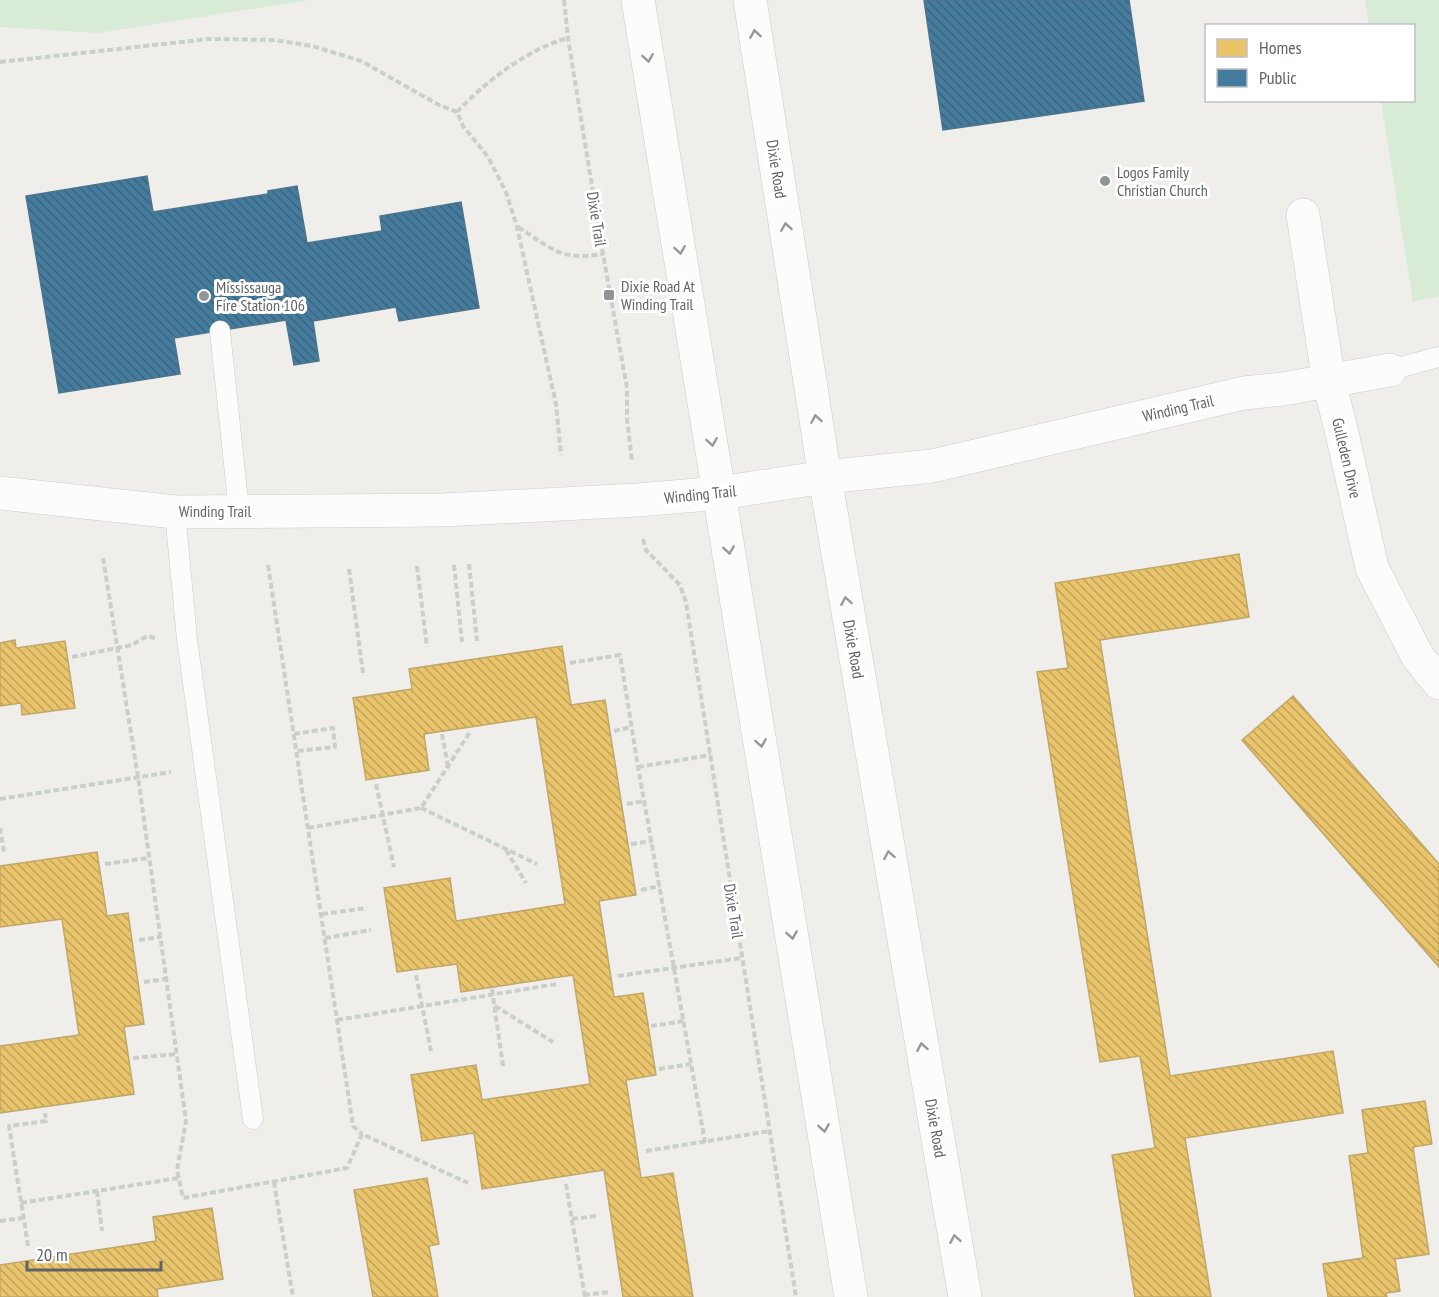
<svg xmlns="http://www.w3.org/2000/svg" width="1439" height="1297" font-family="'PT Sans Narrow',sans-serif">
  <defs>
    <pattern id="homes-back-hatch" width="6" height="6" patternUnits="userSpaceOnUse" patternTransform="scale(1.5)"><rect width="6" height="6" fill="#e9c46a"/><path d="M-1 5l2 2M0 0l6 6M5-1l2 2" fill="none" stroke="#c0a35b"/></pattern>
    <pattern id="public-back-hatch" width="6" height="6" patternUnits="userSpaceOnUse" patternTransform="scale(1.5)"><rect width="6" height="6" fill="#457b9d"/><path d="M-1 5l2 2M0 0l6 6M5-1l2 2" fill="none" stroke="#3b647e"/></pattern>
  </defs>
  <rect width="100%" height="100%" fill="#efeeea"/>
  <!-- park -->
  <path fill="#d8ebd6" d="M0 0H309L99 33 0 27Z
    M1365 0H1439V296L1413 302 1381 101 1414 100V26L1369 25Z"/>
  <!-- homes -->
  <path fill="url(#homes-back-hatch)" stroke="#c0a769" stroke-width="1.5" d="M1239 554 1249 617 1100 640 1170 1076 1333 1051 1343 1113 1185 1138 1211 1297H1135L1112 1155 1155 1148 1140 1056 1100 1062 1037 672 1068 668 1055 583Z
    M15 640 16 648 65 641 75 708 22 715 21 703 0 706V643Z
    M562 646 571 705 605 700 636 895 599 901 614 997 643 993 656 1075 626 1080 641 1178 673 1173 693 1297H623L604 1170 482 1189 474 1133 422 1141 411 1075 476 1065 482 1100 590 1084 573 975 461 992 457 964 397 972 384 888 450 878 456 921 565 904 536 717 424 734 429 770 366 780 353 698 412 689 409 669Z
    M1293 696 1439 864V967L1242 740Z
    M97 852 107 916 128 913 144 1024 124 1027 134 1094 0 1113V1046L79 1035 62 919 0 927V866Z
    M1425 1101 1432 1144 1413 1147 1429 1254 1395 1259 1400 1291 1386 1293 1387 1297H1328L1323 1264 1363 1258 1349 1156 1368 1153 1362 1110Z
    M427 1178 439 1244 429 1246 438 1297H373L354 1190Z
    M212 1208 223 1279 157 1289 158 1297H0V1265L156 1241 153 1217Z"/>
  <!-- public -->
  <path fill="url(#public-back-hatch)" stroke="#4d748d" stroke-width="1.5" d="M924 0H1129L1144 101 943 130Z
    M147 176 153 212 268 194V191L297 186 307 243 382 231 380 216 461 202 479 308 399 321 396 307 313 321 319 361 294 365 286 320 174 338 180 374 59 393 26 196Z"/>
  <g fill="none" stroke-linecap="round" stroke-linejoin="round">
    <defs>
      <path id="service" d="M220 331 239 511
        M1390 370 1439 357
        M175 512 187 639 253 1119"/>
      <path id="minor" d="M1303 215 1329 382 1342 433 1372 568 1418 657 1439 683
        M0 493 175 512 443 510 638 500 720 493 825 477 932 466 1244 393 1283 389 1390 370"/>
      <path id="secondary" d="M638 0 851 1297
        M750 0 825 477 965 1297"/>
    </defs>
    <!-- service casing -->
    <use href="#service" stroke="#cbcccc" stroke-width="21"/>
    <!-- minor casing -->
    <use href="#minor" stroke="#cbcccc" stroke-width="34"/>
    <!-- secondary casing -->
    <use href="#secondary" stroke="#cacacb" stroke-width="34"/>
    <!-- path -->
    <path stroke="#cacfcc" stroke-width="4" stroke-dasharray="6 3" stroke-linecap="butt" d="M564 0 568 38 603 254 627 388V420L632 460
      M0 62 209 39 275 40 312 46 361 61 439 105 457 112 463 126 488 157 506 192 517 227 556 404 561 455
      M457 112C485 82 529 48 568 38
      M518 227C553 249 560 261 603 254
      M643 539 646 550 680 585 686 602 796 1297
      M103 558 138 777 186 1121 177 1170 183 1198 347 1168 362 1134 468 1183
      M469 564 477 641
      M268 565 353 1126 362 1134
      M454 565 462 642
      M417 566 427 647
      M349 569 363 673
      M72 657 132 645 147 636 155 638
      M570 663 620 655 638 767 705 1142
      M614 731 631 727
      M294 734 333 728 335 747 297 751
      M442 734 448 766
      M638 767 711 755
      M376 784 394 867
      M0 799 171 772
      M627 804 644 801
      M421 808 537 864
      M0 828 4 852
      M308 828 421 808 470 732
      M631 844 652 841
      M506 850 526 883
      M105 864 149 858
      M641 890 660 886
      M322 914 367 908
      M325 938 371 930
      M139 940 161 937
      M416 975 431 1051
      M618 976 741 958
      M144 982 166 979
      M492 989 503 1066
      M495 1006 553 1042
      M337 1020 557 984
      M651 1026 684 1021
      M133 1058 177 1054
      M659 1069 691 1064
      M646 1151 770 1131
      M274 1182 293 1297
      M566 1184 585 1297
      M97 1191 102 1231
      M21 1203 179 1178
      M572 1219 596 1216
      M0 1221 23 1218
      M28 1246 9 1126 46 1121 45 1113
      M584 1295 609 1292"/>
    <!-- service -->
    <use href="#service" stroke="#fdfcfc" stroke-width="20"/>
    <!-- minor -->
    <use href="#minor" stroke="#fdfcfc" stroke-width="33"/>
    <!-- secondary -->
    <use href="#secondary" stroke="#fdfcfc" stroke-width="33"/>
  </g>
  <!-- one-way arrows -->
  <defs><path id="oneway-chevron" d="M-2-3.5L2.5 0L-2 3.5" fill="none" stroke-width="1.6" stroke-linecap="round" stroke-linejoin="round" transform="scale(1.5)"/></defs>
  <g stroke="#96999c">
    <use href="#oneway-chevron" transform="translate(755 34) rotate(-99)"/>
    <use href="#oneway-chevron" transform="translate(648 58) rotate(81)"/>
    <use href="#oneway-chevron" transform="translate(786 227) rotate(-99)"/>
    <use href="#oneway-chevron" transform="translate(680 250) rotate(81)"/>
    <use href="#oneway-chevron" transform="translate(816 419) rotate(-99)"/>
    <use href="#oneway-chevron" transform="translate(712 442) rotate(81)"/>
    <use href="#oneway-chevron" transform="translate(729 550) rotate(81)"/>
    <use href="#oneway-chevron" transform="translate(846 601) rotate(-100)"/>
    <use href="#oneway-chevron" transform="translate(761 743) rotate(81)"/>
    <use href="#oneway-chevron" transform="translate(889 855) rotate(-100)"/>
    <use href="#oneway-chevron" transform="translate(792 935) rotate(81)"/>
    <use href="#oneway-chevron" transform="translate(922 1047) rotate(-100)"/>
    <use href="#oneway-chevron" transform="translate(824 1128) rotate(81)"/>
    <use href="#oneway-chevron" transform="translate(955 1239) rotate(-100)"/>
  </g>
  <!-- markers -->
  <g fill="#919496" stroke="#fff" stroke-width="2">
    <circle cx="1105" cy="181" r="6"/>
    <rect x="603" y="289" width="12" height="12" rx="3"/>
    <circle cx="204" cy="296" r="6"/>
  </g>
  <g text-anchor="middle" stroke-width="6" stroke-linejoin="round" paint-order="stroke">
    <!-- street labels -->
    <g font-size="16" fill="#5f6368" stroke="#fff">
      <text transform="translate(777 169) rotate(81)" y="6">Dixie Road</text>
      <text transform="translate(597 219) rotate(81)" y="6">Dixie Trail</text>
      <text transform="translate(1178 408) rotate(-13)" y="6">Winding Trail</text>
      <text transform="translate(1347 458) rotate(77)" y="6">Gulleden Drive</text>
      <text transform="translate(700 494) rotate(-6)" y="6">Winding Trail</text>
      <text x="215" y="517">Winding Trail</text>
      <text transform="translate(854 649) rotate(80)" y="6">Dixie Road</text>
      <text transform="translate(734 911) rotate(81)" y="6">Dixie Trail</text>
      <text transform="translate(936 1128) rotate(80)" y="6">Dixie Road</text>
    </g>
    <!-- poi labels -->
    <g font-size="16" fill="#5f6368" stroke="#fff" text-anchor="start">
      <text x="1117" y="178">Logos Family<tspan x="1117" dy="18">Christian Church</tspan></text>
      <text x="621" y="292">Dixie Road At<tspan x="621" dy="18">Winding Trail</tspan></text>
      <text x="216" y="293">Mississauga<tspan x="216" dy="18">Fire Station 106</tspan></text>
    </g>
  </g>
  <!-- legend -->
  <rect x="1205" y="24" width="210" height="78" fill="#ffffff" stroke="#bfc1c3" stroke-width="1.5"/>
  <rect x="1217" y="39" width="30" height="18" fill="#e9c46a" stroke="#bfc1c3" stroke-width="1.5"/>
  <text x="1259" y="54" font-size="18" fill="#5f6368">Homes</text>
  <rect x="1217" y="69" width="30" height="18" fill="#457b9d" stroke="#bfc1c3" stroke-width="1.5"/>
  <text x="1259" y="84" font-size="18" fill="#5f6368">Public</text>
  <!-- scale -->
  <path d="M27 1261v9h134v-9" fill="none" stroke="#5f6368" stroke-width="3"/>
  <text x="36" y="1261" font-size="18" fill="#5f6368" stroke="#ffffff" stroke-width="4.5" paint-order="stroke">20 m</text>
</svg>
